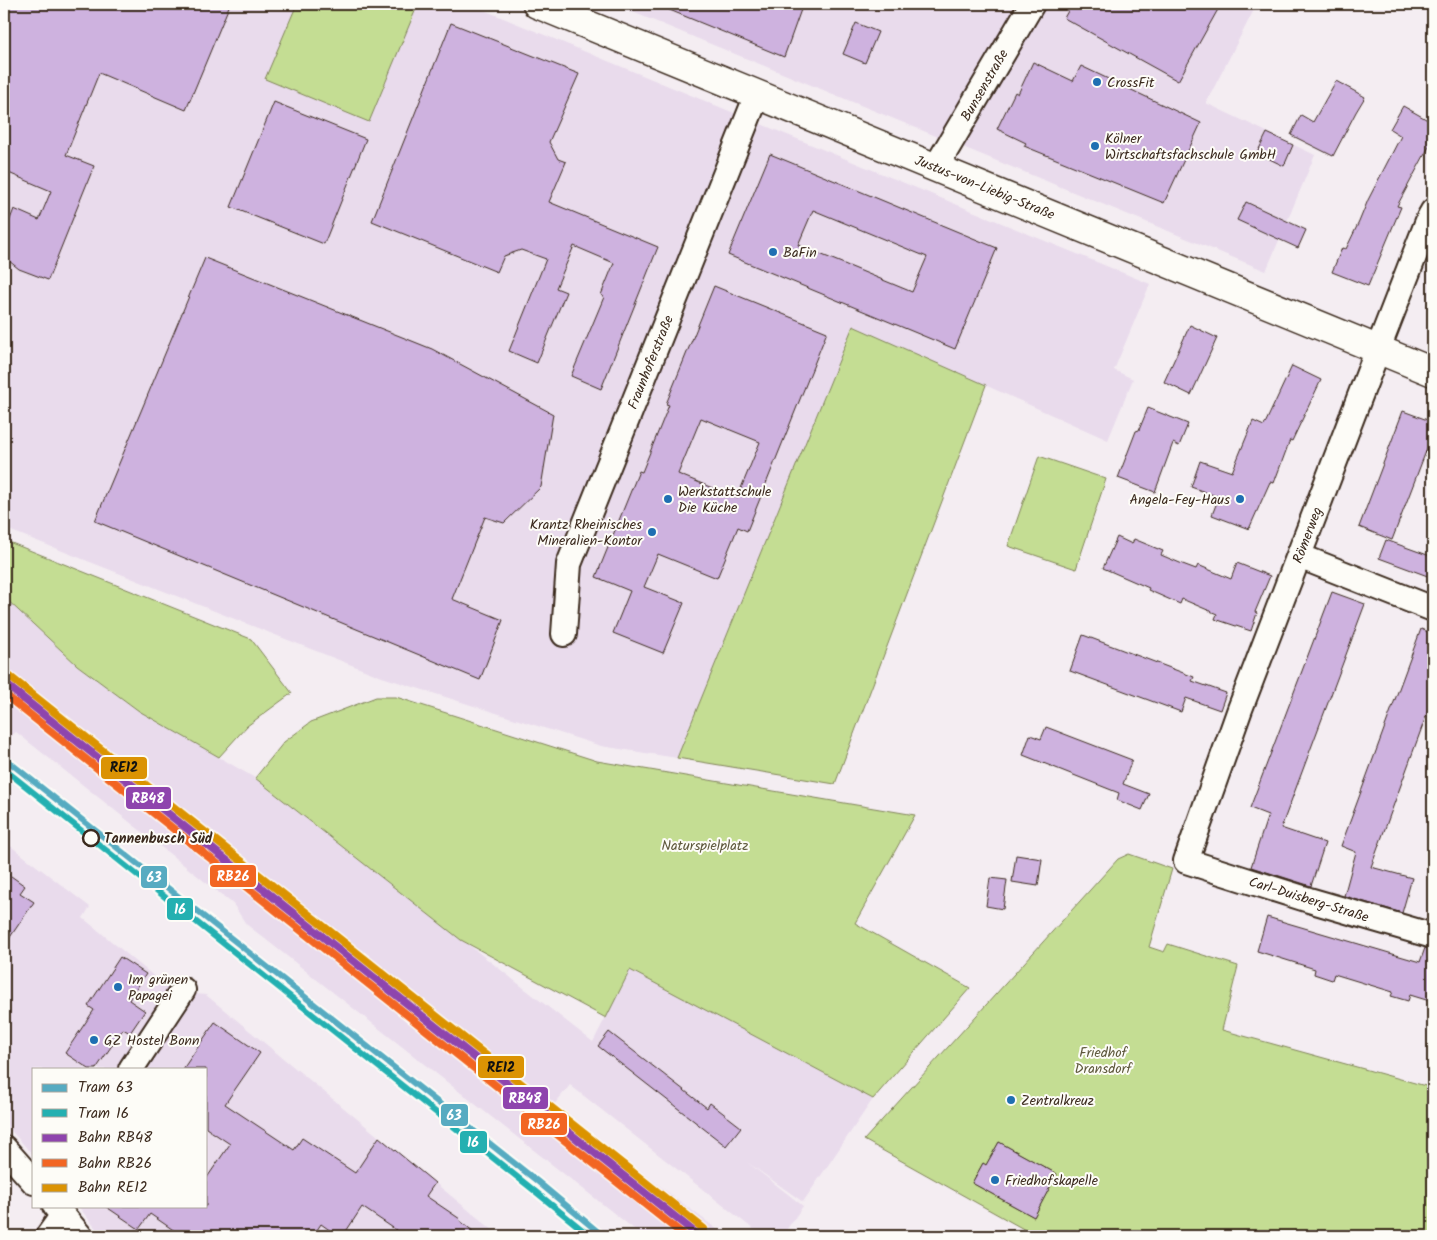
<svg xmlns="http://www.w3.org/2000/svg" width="1437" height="1240" font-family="Kalam,sans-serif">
  <rect width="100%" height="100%" fill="#f4edf2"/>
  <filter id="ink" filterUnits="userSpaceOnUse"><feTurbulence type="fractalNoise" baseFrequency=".02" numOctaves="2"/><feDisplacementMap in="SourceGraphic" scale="10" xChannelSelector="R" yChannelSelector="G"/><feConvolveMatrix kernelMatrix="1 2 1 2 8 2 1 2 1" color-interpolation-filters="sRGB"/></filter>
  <g filter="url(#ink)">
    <!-- built -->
    <path fill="#e9dbec" d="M4 4H469L1150 284 1114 370 1133 379 1108 440 853 326 677 758 601 746 382 677 4 528Z
      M613 4H1257L1206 103 1315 155 1266 271Z
      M4 597 77 665 139 711 255 778 593 1042 630 970 873 1099 803 1202 747 1162 803 1206 782 1236H762L570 1085 553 1106 726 1236H643L246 924 233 904 16 732 11 736 4 732Z
      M4 841 90 907 83 918 173 992 206 995 500 1236H102L78 1206H206V1069H34V1156L4 1123Z"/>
    <!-- green -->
    <path fill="#c4dd93" stroke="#808458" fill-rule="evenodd" d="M297 4H418L369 122 265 79Z
      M853 326 986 385 835 784 677 758Z
      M1039 456 1106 479 1076 569 1008 546Z
      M4 540 251 639 292 693 247 726 219 757 139 711 77 665 4 597Z
      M376 697H396L597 761 915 815 855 923 970 988 873 1099 630 970 606 1018 461 940 255 778 284 742 311 722Z
      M1129 854 1172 869 1149 947 1164 952 1168 944 1238 966 1222 1030 1433 1088V1236H1036L864 1140 1118 859ZM999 1142 1057 1174 1034 1217 972 1183 983 1163 986 1165Z"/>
    <!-- building -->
    <path fill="#ceb2df" stroke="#3b2a1e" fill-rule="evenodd" d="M4 4H230L186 110 99 73 66 155 94 166 48 280 19 269 4 257V235L14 209 39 220 51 191 4 171Z
      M655 4H803L784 57Z
      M1072 4H1221L1178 81 1064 18Z
      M451 23 579 74 549 142 558 159 566 162 549 202 658 247 601 389 571 376 604 297 601 295 614 263 574 246 556 288 566 292 537 363 509 351 546 259 521 250 504 256 497 272 372 221Z
      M856 23 878 32 865 63 843 54Z
      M1033 62 1073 81 1081 66 1201 123 1164 203 1024 146 1026 143 997 129 1015 92 1018 94Z
      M1336 81 1365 97 1356 112 1333 156 1291 135 1301 115 1313 122Z
      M274 102 366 139 324 244 231 207Z
      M1403 106 1433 123V139L1397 206 1401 207 1368 286 1332 272 1342 248 1346 249 1359 222 1368 200 1401 136 1390 129Z
      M1267 133 1293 145 1284 166 1257 153Z
      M770 154 997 248 955 349 728 255ZM813 210 927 257 912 292 798 245Z
      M1246 202 1306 230 1298 248 1237 220Z
      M205 258 432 349 553 414 541 487 504 523 485 517 452 599 503 620 480 680 95 521Z
      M714 286 827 332 747 531 738 527 717 578 658 554 644 587 684 603 663 653 613 633 630 591 596 577 639 471 642 472 669 405 666 404ZM701 418 760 442 737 498 678 474Z
      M1190 325 1217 338 1191 395 1164 382Z
      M1292 366 1321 380 1292 441 1290 440 1274 483 1270 482 1249 529 1212 515 1219 497 1191 487 1200 461 1232 472 1253 421 1264 426Z
      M1148 408 1188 424 1179 446 1173 443 1155 492 1118 478 1136 431 1139 430Z
      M1403 411 1433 422V433L1392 540 1359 527Z
      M1117 537 1132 544 1134 539 1163 551 1161 555 1180 563 1196 569 1198 565 1231 579 1237 563 1270 576 1255 612 1257 613 1251 631 1215 619 1217 614 1182 599 1180 604 1148 590 1149 588 1103 568Z
      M1386 540 1433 557V578L1379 558Z
      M1332 592 1365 604 1281 828 1325 843 1311 886 1251 867 1268 815 1250 808Z
      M1421 629 1433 634V697L1371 867 1412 878 1402 913 1344 896 1356 852 1341 846Z
      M1083 635 1194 677 1192 681 1226 693 1220 710 1186 698 1181 712 1070 671Z
      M1046 727 1132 760 1123 784 1149 794 1142 810 1117 800 1119 793 1023 755 1030 735 1041 739Z
      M1016 855 1042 859 1038 886 1012 882Z
      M4 871 25 886 20 893 34 902 4 946Z
      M990 878 1007 880 1003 909 986 906Z
      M1267 917 1420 962 1425 948 1433 949V1002L1410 995 1408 1001 1391 996 1393 992 1334 974 1332 980 1314 974 1315 969 1257 951Z
      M120 957 146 974 129 1000 145 1011 130 1033 123 1029 96 1069H89L65 1053 94 1010 88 1006Z
      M215 1022 260 1053 225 1104 294 1150 302 1138 355 1173 379 1137 435 1183 426 1196 460 1219 459 1220 479 1236H405L362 1207 343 1236H338L321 1224 313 1236H182L150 1214 139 1229 105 1206H206V1179L230 1144 206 1128V1069H183Z
      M609 1032 707 1108 710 1103 741 1127 726 1146 598 1046Z
      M999 1142 1057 1174 1034 1217 972 1183 983 1163 986 1165Z"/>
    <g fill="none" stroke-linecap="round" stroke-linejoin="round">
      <defs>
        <path id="minor" d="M936 167 1032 4
          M1433 211 1429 218 1378 349 1240 709 1186 861 1309 900 1433 936
          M1299 556 1433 609
          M564 634 569 564 757 95
          M131 1069 183 990
          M4 1148 34 1182
          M55 1206 80 1236
          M48 1236 63 1215"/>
        <path id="major" d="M537 4 1433 372"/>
      </defs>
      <!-- minor casing -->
      <use href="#minor" stroke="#3b2a1e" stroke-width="28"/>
      <!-- major casing -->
      <use href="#major" stroke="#3b2a1e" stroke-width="31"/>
      <!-- minor -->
      <use href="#minor" stroke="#fdfcf7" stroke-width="24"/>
      <!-- major -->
      <use href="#major" stroke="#fdfcf7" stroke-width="28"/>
      <defs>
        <path id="rail-1" d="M4 683 699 1236"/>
        <path id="rail-2" d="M4 694 685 1236"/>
        <path id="rail-3" d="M9 676 704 1229"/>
      </defs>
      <!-- rail-1 casing -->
      <use href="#rail-1" stroke="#fdfcf7" stroke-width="11"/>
      <!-- rail-2 casing -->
      <use href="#rail-2" stroke="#fdfcf7" stroke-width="11"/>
      <!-- rail-3 casing -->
      <use href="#rail-3" stroke="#fdfcf7" stroke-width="11"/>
      <!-- rail-1 -->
      <use href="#rail-1" stroke="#8e44ad" stroke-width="8"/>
      <!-- rail-2 -->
      <use href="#rail-2" stroke="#f26522" stroke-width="8"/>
      <!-- rail-3 -->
      <use href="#rail-3" stroke="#db9304" stroke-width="8"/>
      <defs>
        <path id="tram-1" d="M4 758 537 1181 603 1236"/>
        <path id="tram-2" d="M4 769 531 1188 590 1236"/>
      </defs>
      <!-- tram-1 casing -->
      <use href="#tram-1" stroke="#fdfcf7" stroke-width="10"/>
      <!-- tram-2 casing -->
      <use href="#tram-2" stroke="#fdfcf7" stroke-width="10"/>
      <!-- tram-1 -->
      <use href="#tram-1" stroke="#57abc1" stroke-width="6"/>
      <!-- tram-2 -->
      <use href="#tram-2" stroke="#24b0b1" stroke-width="6"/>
    </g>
  </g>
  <!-- markers -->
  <g fill="#1f6fb2" stroke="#fdfcf7" stroke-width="2">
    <circle cx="1097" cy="82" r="5"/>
    <circle cx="1095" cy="146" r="5"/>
    <circle cx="773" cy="252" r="5"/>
    <circle cx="668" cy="499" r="5"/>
    <circle cx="1240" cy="499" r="5"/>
    <circle cx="652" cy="532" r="5"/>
    <circle cx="118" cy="987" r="5"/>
    <circle cx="94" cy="1040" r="5"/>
    <circle cx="1011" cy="1100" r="5"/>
    <circle cx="995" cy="1180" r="5"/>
  </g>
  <circle fill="#fdfcf7" stroke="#3b2a1e" stroke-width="2.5" cx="91" cy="838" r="8"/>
  <g text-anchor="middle" stroke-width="4" stroke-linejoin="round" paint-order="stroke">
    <!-- poi labels -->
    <g font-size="14" fill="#3b2a1e" stroke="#fdfcf7" text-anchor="start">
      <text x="1107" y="87">CrossFit</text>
      <text x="1105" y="143">Kölner<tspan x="1105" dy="16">Wirtschaftsfachschule GmbH</tspan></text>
      <text x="783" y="257">BaFin</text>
      <text x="678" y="496">Werkstattschule<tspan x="678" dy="16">Die Küche</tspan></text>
      <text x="1230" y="504" text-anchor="end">Angela-Fey-Haus</text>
      <text x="642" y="529" text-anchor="end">Krantz Rheinisches<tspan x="642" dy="16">Mineralien-Kontor</tspan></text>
      <text x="128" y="984">Im grünen<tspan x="128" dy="16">Papagei</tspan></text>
      <text x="104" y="1045">GZ Hostel Bonn</text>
      <text x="1021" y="1105">Zentralkreuz</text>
      <text x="1005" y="1185">Friedhofskapelle</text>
    </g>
    <!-- street labels -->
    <g font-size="14" fill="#3b2a1e" stroke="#fdfcf7">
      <text transform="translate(984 85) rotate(-60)" y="5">Bunsenstraße</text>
      <text transform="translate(985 187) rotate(22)" y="5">Justus-von-Liebig-Straße</text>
      <text transform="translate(650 362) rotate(-68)" y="5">Fraunhoferstraße</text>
      <text transform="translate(1307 535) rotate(-69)" y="5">Römerweg</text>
      <text transform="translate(1309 899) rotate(17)" y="5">Carl-Duisberg-Straße</text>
    </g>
    <!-- stop labels -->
    <g font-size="14" font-weight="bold" fill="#3b2a1e" stroke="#fdfcf7" text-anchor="start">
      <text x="104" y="843">Tannenbusch Süd</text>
    </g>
    <!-- park labels -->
    <g font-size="14" fill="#5d573b" stroke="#fdfcf7">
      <text x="705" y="850">Naturspielplatz</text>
      <text x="1103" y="1057">Friedhof<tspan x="1103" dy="16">Dransdorf</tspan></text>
    </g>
  </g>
  <g stroke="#fdfcf7" stroke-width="2">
    <rect x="100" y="756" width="48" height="24" rx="5" fill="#db9304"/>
    <rect x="125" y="786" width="47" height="24" rx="5" fill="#8e44ad"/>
    <rect x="209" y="864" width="48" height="24" rx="5" fill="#f26522"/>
    <rect x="140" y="865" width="28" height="24" rx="5" fill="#57abc1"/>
    <rect x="166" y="897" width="28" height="24" rx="5" fill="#24b0b1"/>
    <rect x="477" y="1055" width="48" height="24" rx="5" fill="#db9304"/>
    <rect x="502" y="1086" width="47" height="24" rx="5" fill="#8e44ad"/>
    <rect x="440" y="1103" width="29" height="24" rx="5" fill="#57abc1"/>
    <rect x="520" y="1112" width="48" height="24" rx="5" fill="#f26522"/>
    <rect x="459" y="1130" width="29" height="24" rx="5" fill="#24b0b1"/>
  </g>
  <g font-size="14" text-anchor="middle" font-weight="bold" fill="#fff">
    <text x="148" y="803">RB48</text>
    <text x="233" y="881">RB26</text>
    <text x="154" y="882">63</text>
    <text x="180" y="914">16</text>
    <text x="525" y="1103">RB48</text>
    <text x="454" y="1120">63</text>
    <text x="544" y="1129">RB26</text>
    <text x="473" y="1147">16</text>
  </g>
  <g font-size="14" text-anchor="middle" font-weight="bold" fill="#111">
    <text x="124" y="772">RE12</text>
    <text x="501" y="1072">RE12</text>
  </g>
  <!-- margin -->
  <rect width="1437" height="1240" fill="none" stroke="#fdfcf7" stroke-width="20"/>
  <rect x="10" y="10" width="1417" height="1220" fill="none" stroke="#3b2a1e" stroke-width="2" filter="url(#ink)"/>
  <!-- legend -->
  <rect x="32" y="1068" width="175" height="140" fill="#fdfcf7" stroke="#afa8a0"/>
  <rect x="42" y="1084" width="25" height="8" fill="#57abc1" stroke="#afa8a0"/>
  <text x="78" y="1092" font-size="15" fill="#3b2a1e">Tram 63</text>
  <rect x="42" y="1109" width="25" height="8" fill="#24b0b1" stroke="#afa8a0"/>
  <text x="78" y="1118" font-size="15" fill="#3b2a1e">Tram 16</text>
  <rect x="42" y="1134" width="25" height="8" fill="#8e44ad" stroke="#afa8a0"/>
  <text x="78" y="1142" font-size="15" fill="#3b2a1e">Bahn RB48</text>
  <rect x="42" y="1159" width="25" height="8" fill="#f26522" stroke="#afa8a0"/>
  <text x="78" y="1168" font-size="15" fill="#3b2a1e">Bahn RB26</text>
  <rect x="42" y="1184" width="25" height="8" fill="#db9304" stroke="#afa8a0"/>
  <text x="78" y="1192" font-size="15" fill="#3b2a1e">Bahn RE12</text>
</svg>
